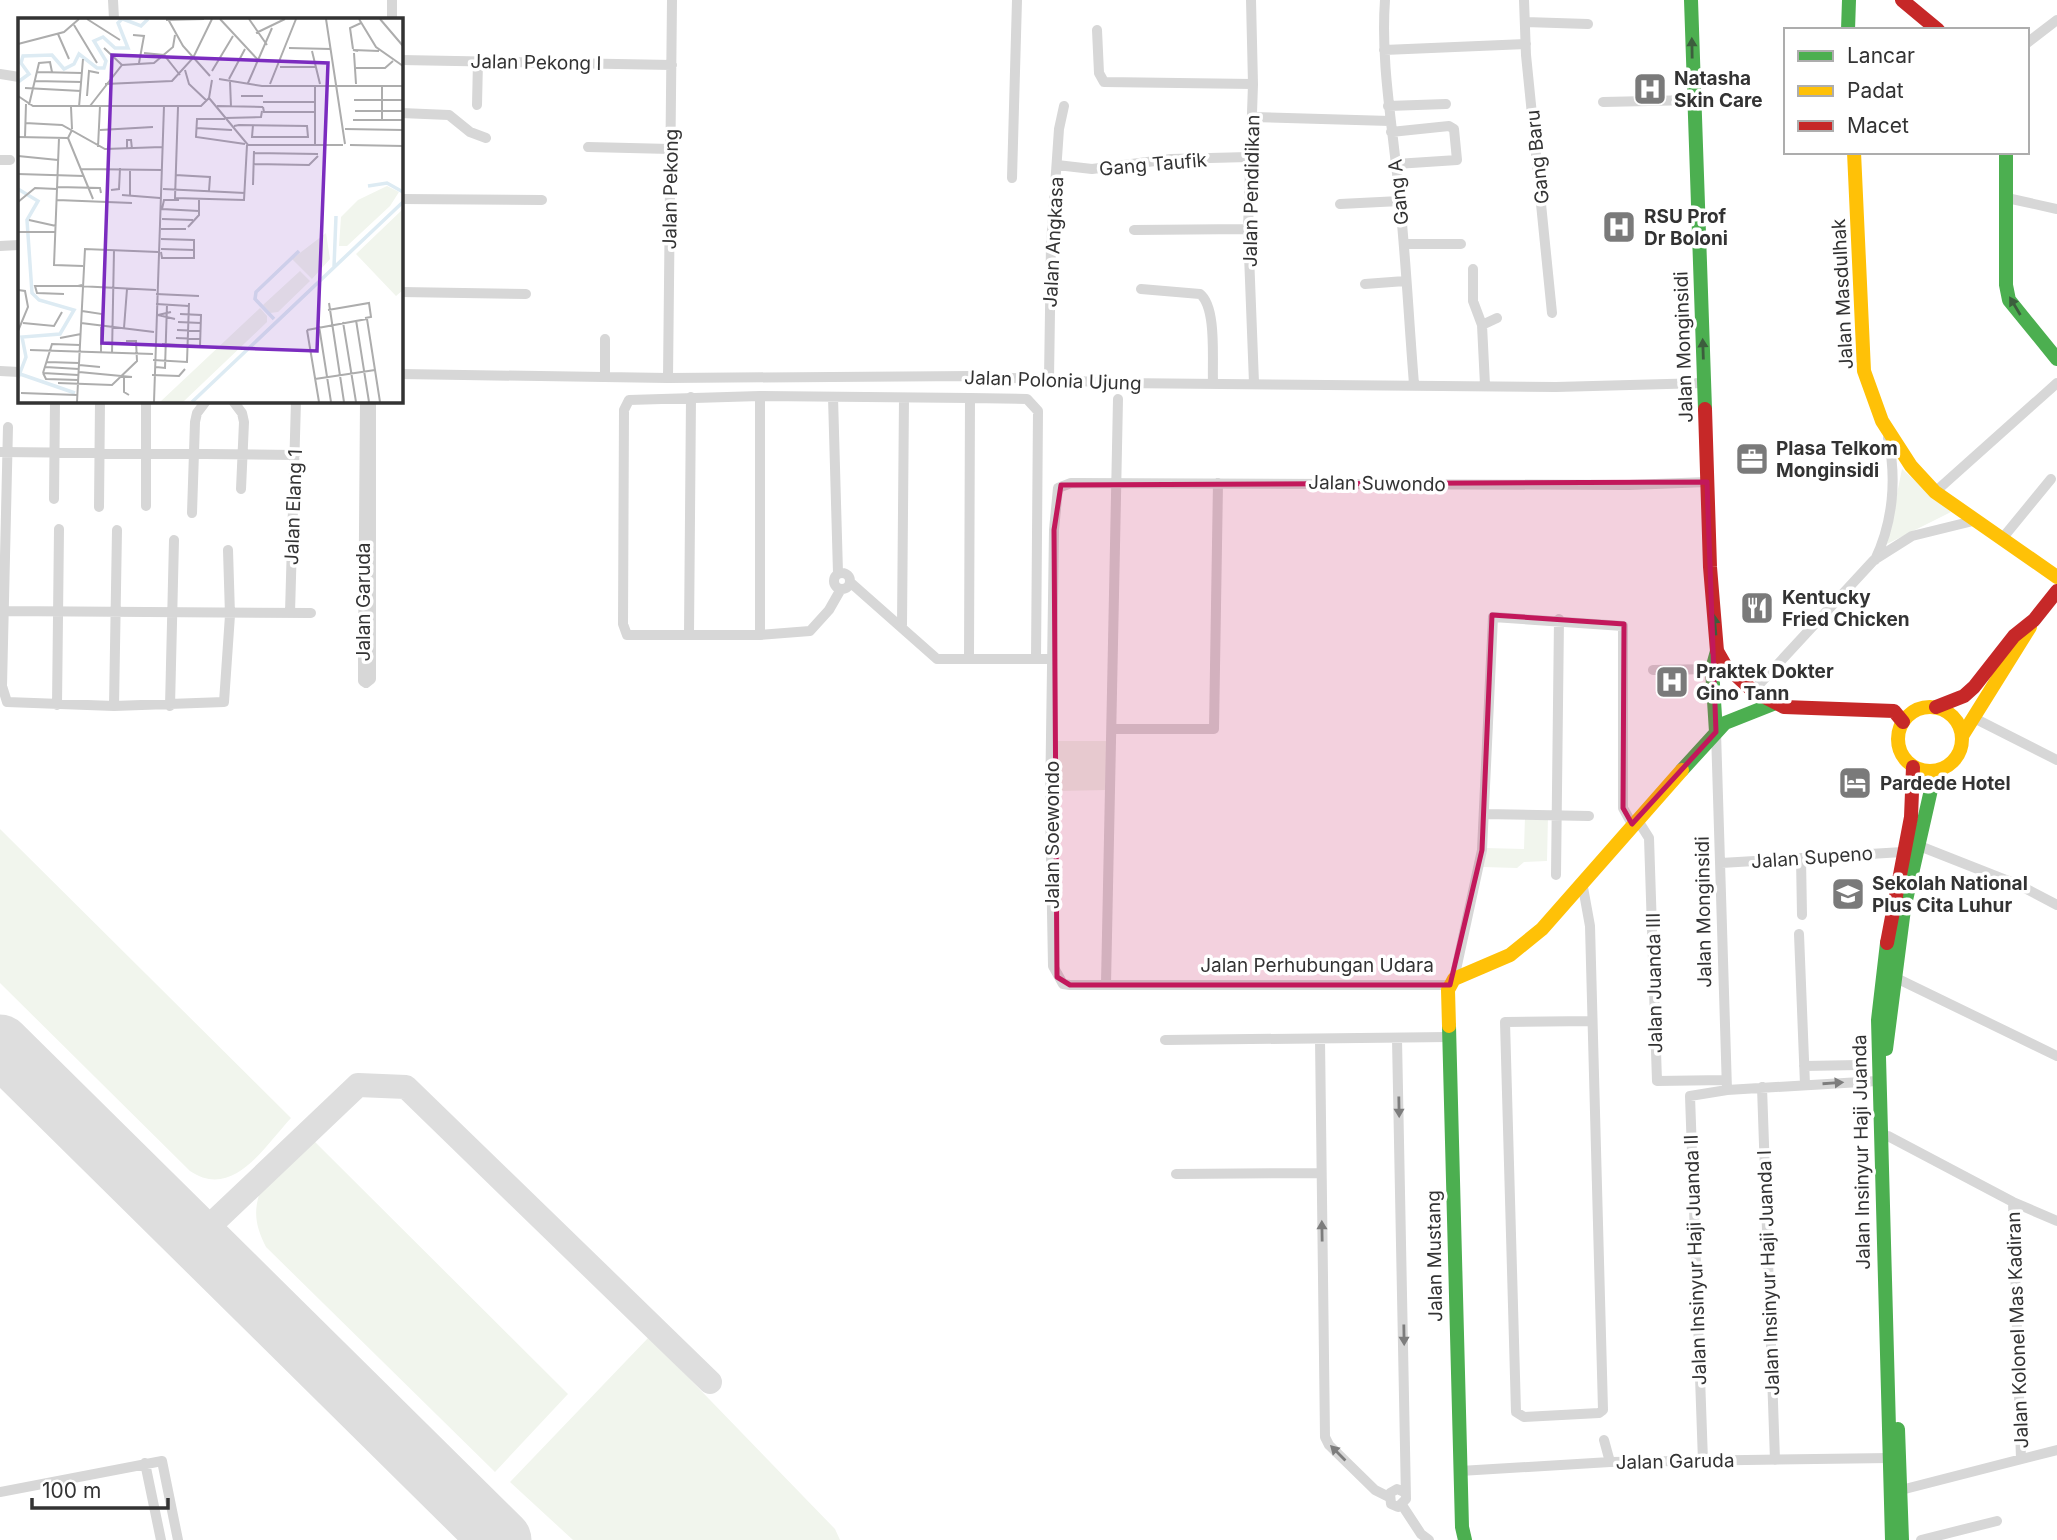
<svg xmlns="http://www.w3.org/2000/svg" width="2057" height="1540" font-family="Inter,sans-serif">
  <rect width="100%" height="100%" fill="#fff"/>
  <!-- green -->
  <path fill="#f1f5ed" d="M1902 469 1951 512 1887 544Z
    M1057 741H1106L1107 790 1058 791Z
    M1525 816H1548L1547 861 1524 862 1517 868 1483 867 1485 848 1524 849Z
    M0 829 291 1118C264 1147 233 1200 190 1171L0 983Z
    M313 1140 568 1394 495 1472 266 1247C257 1229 253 1215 259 1195Z
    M649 1337 835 1529 840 1540H573L510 1482Z"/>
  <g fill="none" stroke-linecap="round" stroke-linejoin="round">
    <!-- taxiway -->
    <path stroke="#dedede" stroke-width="24" d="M217 1219 358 1085 406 1087 710 1382"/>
    <!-- runway -->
    <path stroke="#dedede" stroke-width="61" d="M0 1045 501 1540"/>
    <!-- street -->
    <path stroke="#d7d7d7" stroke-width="10" d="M113 0 114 19
      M392 0V19
      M1251 0 1253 84 1248 229 1254 383
      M1385 0C1381 55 1390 110 1396 165 1405 237 1408 311 1414 384
      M1524 0 1526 55 1552 313
      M1525 22 1588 24
      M1097 30 1099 73 1104 82 1253 84
      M2027 43 2057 20
      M1384 50 1526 44
      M401 60 672 65
      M0 74 19 77
      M1603 102 1694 100
      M477 105 478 61
      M1388 106 1446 104
      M401 113 449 115 470 132 486 138
      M1252 117 1390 121
      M1391 132 1449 126 1454 129 1457 160 1396 164
      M588 147 671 149
      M0 160H10
      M1057 165 1092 169 1171 159 1249 157
      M1012 178 1017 0
      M2007 198 2057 209
      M401 199 542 200
      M1340 204 1400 201
      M1134 230 1248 229
      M1404 244H1461
      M0 246 19 245
      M1473 269V301L1482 325 1485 385
      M1365 284 1405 281
      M1141 289 1200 294C1217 307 1212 361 1213 382
      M401 292 526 294
      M1482 325 1497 318
      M0 371 19 372
      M401 374 668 378 972 376 1118 383 1556 387 1704 383
      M605 377V339
      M668 378 672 0
      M1049 379 1051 244 1059 129 1064 106
      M760 396V635H627L623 624 624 410 629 400 760 396 970 398
      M833 397 838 573
      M233 401 242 413 244 422 241 489
      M365 401 363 659V681L366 683 371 679V401
      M8 427 2 686 7 702 114 706 224 702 230 615 228 550
      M0 452 295 455
      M1935 492 2057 383
      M54 499 55 401
      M146 506V401
      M99 507 100 401
      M192 513 195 422 197 413 206 401
      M2001 540 2051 479
      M1875 560C1893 522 1897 479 1888 438
      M834 581a8 8 0 1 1 16 0a8 8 0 1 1-16 0Z
      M851 583 937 659H1052
      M1 611 311 613
      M290 613 296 401
      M902 625 904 398
      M689 635 691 397
      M760 635 810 631 829 610 841 589
      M969 659 970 398 1027 399 1038 411 1036 659
      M1653 670 1712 669
      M1753 691 1874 560 1912 536 1973 521
      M57 705 59 529
      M114 706 117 530
      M170 706 174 540
      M1972 717 2057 760
      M1112 729H1214L1218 483
      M1716 732 1727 1090
      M1484 814 1589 816
      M1637 819 1649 838 1657 1081 1726 1080
      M1917 845 2021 886 2057 905
      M1801 858 1802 915
      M1721 863 1903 852
      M1556 875 1559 619
      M1582 882 1590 926 1603 1410 1599 1413 1524 1417 1516 1412 1505 1022 1592 1021
      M1799 934 1805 1085
      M1892 976 2057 1056
      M1454 979 1482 850 1493 617 1623 626V808L1632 824
      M1106 984 1118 399
      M1450 985H1070L1063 984 1053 966 1050 805 1054 530 1058 488 1071 483 1629 485 1707 482
      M1320 1039 1325 1437 1329 1445 1375 1490 1389 1497
      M1397 1039 1406 1499 1398 1507 1391 1504 1390 1493 1397 1489 1404 1492
      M1165 1040 1449 1037
      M1804 1066 1859 1065
      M1762 1087 1775 1460
      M1888 1136 2013 1202 2057 1221
      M1176 1174 1321 1173
      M2013 1202 2021 1459
      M1604 1440 1610 1462
      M1703 1461 1690 1096 1727 1090 1877 1081
      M145 1463 161 1540
      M1460 1471 1610 1462 1890 1458
      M1901 1490 2057 1450
      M0 1492 162 1461 178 1540
      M1402 1505 1421 1534 1429 1540
      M1921 1540 1997 1521"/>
    <!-- fast -->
    <path stroke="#4caf50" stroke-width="14" d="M1691 0 1705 409
      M1848 30 1849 0
      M2006 152V285L2009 300 2057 359
      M1716 732 1712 669 1717 651
      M1682 770 1725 723 1773 704
      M1887 943 1878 1020 1892 1540
      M1449 1026 1462 1527 1465 1540
      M1886 1049 1904 909 1935 772
      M1898 1429 1902 1540"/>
    <!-- slow -->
    <path stroke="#ffc107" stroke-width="14" d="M1854 152 1864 371 1882 421 1911 466 1935 492 2057 577
      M1898 739a32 32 0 1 1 64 0a32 32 0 1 1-64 0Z
      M1962 736 2030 627
      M1449 1026 1448 990 1454 979 1510 955 1542 929 1682 770"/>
    <!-- jam -->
    <path stroke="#c62828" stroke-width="14" d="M1902 0 1938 30
      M1705 409 1710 567 1717 651 1725 665 1753 691 1784 707 1894 711 1903 722
      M1936 707 1964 696 1974 687 2014 636 2034 620 2057 591
      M1887 943 1911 817 1913 767"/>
  </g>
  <!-- one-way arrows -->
  <defs><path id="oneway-solid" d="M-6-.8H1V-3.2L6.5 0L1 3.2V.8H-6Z" transform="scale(1.75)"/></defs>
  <g fill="#3c5e3d">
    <use href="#oneway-solid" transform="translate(1692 48) rotate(-91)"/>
    <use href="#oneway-solid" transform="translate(2015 306) rotate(-121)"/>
    <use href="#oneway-solid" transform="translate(1703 349) rotate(-92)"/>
    <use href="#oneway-solid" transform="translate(1715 625) rotate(-95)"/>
  </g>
  <g fill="#7d7d7d">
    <use href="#oneway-solid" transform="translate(1833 1083) rotate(-4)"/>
    <use href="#oneway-solid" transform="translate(1399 1107) rotate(89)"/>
    <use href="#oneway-solid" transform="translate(1322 1231) rotate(-91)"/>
    <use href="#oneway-solid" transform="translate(1404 1335) rotate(89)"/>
    <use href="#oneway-solid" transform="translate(1338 1453) rotate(-135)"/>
  </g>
  <!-- marked area -->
  <path fill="#c2185b" fill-opacity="0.2" stroke="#c2185b" stroke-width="5" stroke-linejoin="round" d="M1707 482 1716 732 1632 824 1623 808 1624 624 1492 615 1482 850 1450 985H1070L1057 977 1054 530 1061 485Z"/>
  <!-- icons -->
  <defs>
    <symbol id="hospital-square" viewBox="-11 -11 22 22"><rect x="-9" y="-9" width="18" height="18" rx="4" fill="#7a7a7a" stroke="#fff"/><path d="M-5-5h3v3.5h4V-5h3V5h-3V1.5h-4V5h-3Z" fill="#fff"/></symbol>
    <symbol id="office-square" viewBox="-11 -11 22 22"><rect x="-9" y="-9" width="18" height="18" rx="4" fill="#7a7a7a" stroke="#fff"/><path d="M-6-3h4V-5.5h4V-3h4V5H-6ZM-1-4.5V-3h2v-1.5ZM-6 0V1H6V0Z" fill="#fff"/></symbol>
    <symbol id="restaurant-square" viewBox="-11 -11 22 22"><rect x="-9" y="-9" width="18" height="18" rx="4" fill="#7a7a7a" stroke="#fff"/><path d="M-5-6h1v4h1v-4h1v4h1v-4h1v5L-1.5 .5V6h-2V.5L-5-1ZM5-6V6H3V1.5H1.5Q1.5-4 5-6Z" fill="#fff"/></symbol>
    <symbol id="hotel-square" viewBox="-11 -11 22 22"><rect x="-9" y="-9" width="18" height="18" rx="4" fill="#7a7a7a" stroke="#fff"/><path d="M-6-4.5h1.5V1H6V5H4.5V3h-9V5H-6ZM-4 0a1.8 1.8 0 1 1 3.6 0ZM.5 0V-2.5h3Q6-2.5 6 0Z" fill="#fff"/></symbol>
    <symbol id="school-square" viewBox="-11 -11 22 22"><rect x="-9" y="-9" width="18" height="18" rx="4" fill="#7a7a7a" stroke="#fff"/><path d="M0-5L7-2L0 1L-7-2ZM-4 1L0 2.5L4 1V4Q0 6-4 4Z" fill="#fff"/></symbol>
  </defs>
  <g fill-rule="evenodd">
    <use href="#hospital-square" x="1631" y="70" width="38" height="38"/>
    <use href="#hospital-square" x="1600" y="208" width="38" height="38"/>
    <use href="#office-square" x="1733" y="440" width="38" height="38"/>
    <use href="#restaurant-square" x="1738" y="589" width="38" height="38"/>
    <use href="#hospital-square" x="1653" y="663" width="38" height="38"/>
    <use href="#hotel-square" x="1836" y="764" width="38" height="38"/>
    <use href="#school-square" x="1829" y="875" width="38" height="38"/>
  </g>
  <g text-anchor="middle" stroke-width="7" stroke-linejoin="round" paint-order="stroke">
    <!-- street labels -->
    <g font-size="19" fill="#333" stroke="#fff">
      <text transform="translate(536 62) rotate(1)" y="7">Jalan Pekong I</text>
      <text transform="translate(1537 157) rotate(-96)" y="7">Gang Baru</text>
      <text transform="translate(1153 164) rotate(-5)" y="7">Gang Taufik</text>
      <text transform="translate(670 189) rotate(-89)" y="7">Jalan Pekong</text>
      <text transform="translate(1251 191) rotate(-89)" y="7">Jalan Pendidikan</text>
      <text transform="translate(1398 192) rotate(-96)" y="7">Gang A</text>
      <text transform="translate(1053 242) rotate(-87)" y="7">Jalan Angkasa</text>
      <text transform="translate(1842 294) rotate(-93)" y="7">Jalan Masdulhak</text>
      <text transform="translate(1683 347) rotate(-92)" y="7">Jalan Monginsidi</text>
      <text transform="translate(1053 380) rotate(2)" y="7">Jalan Polonia Ujung</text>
      <text transform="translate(1377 483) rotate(1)" y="7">Jalan Suwondo</text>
      <text transform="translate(293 507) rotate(-88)" y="7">Jalan Elang 1</text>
      <text transform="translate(363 602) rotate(-90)" y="7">Jalan Garuda</text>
      <text transform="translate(1052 835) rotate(-90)" y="7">Jalan Soewondo</text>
      <text transform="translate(1812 857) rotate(-4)" y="7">Jalan Supeno</text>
      <text transform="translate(1703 912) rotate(-91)" y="7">Jalan Monginsidi</text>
      <text x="1317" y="972">Jalan Perhubungan Udara</text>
      <text transform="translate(1654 983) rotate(-91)" y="7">Jalan Juanda III</text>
      <text transform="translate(1861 1152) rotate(-91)" y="7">Jalan Insinyur Haji Juanda</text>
      <text transform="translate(1434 1256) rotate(-91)" y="7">Jalan Mustang</text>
      <text transform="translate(1695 1260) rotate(-92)" y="7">Jalan Insinyur Haji Juanda II</text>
      <text transform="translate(1768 1273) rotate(-92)" y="7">Jalan Insinyur Haji Juanda I</text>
      <text transform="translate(2017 1330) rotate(-92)" y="7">Jalan Kolonel Mas Kadiran</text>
      <text transform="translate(1675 1461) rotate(-1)" y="7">Jalan Garuda</text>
    </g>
    <!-- poi labels -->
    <g font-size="19" font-weight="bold" fill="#333" stroke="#fff" text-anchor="start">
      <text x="1674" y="85">Natasha<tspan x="1674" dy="22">Skin Care</tspan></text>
      <text x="1644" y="223">RSU Prof<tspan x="1644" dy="22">Dr Boloni</tspan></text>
      <text x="1776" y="455">Plasa Telkom<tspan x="1776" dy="22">Monginsidi</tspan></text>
      <text x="1782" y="604">Kentucky<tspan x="1782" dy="22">Fried Chicken</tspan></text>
      <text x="1696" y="678">Praktek Dokter<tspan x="1696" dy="22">Gino Tann</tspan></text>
      <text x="1880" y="790">Pardede Hotel</text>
      <text x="1872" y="890">Sekolah National<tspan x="1872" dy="22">Plus Cita Luhur</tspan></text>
    </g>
  </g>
  <!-- overview -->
  <g transform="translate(18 18)">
    <rect width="385" height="385" fill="#fff"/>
    <path d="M369 168 381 174 372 188 329 228H321L323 199 340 182ZM385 191V272L378 278 338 236ZM308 215 312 241 294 261 274 241ZM282 253 292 263 260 294 252 295 245 287ZM242 290 249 298V304L165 384H142Z" fill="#f1f5ed"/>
    <path fill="none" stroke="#ddebf3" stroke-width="3.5" d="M105 1 123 8 130 1M0 64 11 56 3 45 5 38 34 37 46 51 56 46 61 36 79 50H86L88 43 76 23 85 19 97 30H110L100 5 104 1M350 168 369 165 385 174M0 171 20 183 9 202 14 275 21 282 56 292 42 316 4 319 8 339 0 360M316 249 318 198M256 301 237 281 238 274 281 233M2 356 57 375M174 384 385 184"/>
    <path fill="none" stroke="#adadad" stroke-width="2" d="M69 1 102 22M150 1 165 28 192 58M202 1 241 43M231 1 249 27M308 1 327 126M341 1 358 29 385 48M362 1 385 28M148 2 186 1M56 7 79 45M238 15 267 1M40 16 51 41M115 17 126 18 121 45M0 26 46 14 61 1M86 30 104 47M271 30 313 31M335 31 332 10 343 5M294 33 302 66M340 33 335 32 361 33M126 35 146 37 162 57M336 35 338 66M262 49H298M338 50H367L375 43M167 52 171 66 189 83M194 53 215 18M19 54 64 55M201 61 244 68H385M211 61 227 31M16 63 64 64M212 63 213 89M230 65 254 10M87 66 154 63 175 40 194 1M252 66 278 1M7 70 63 73M0 78 15 88H183L191 80 194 62M69 78 71 53 81 55M223 78H245M191 80 230 127H325M336 82H385M245 84H297M11 87 21 45 32 44 34 54M72 88 104 47 136 45 155 29 157 17M199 88 245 89M53 89 54 111M61 89 65 41M160 89 157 180 226 182 229 127M245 89 246 94H297M337 93H385M207 100 243 99 244 93M207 101H179L178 119 227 126M335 102H385M364 102V68M7 105 44 107 87 131 144 129M216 108 221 107 289 108 290 119H234L235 107M178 110 214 112M327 111 385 112M82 112 135 109M0 119 50 120 54 112M7 119 8 86M41 120 36 247 65 248M50 120 75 181M297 127V68M332 127 385 128M80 129 82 88M109 131V122H113L114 131M236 135 300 136M0 138 40 142M236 146 291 147 300 138M63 151 144 152M112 151V178M0 156 66 158M157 157 192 159 191 173M235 167 236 133M39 169 82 170 83 175M145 171 227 175M93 172 101 171 102 150M104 177 142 180M39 182 114 185M161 182H146L144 191 181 193M0 184 17 170 39 171M144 201 175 202M11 202 38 208M170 209 181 197V181M143 211H168M0 214H37M143 231 176 232M143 234 144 240H176V222L143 221M64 267 60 268 138 272M0 272 7 273 10 289 0 313M46 276 19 275 17 268H60M138 276 181 278M311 285 326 384M138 286 171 288M310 292 351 285 353 299 347 300M64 293 84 296V306M153 294 140 297 157 301M338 302 351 384M160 304 183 305M325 304 338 384M5 305 36 308 44 294M63 305 136 314M301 308 313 384M106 310 109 271M159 312 183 313M289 312 349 301 362 384M289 312 301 384M42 320 63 316M158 320 183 321M144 326 182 328 183 297 162 296M12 332 135 336M83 335V309M94 336 96 232M135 342 169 344 171 285M29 344 61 345M61 347 82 349M27 349 61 351M138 349 147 350 149 286M61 354 114 359M25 355 34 326 62 327M25 355 28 361 60 362M25 355 60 357M134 357 161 358 167 351M106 358V374L111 377M297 361 357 352M40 365 94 367 119 343 118 323H108M3 375 59 377M59 384 67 231 140 234M136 384 146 88"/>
    <path fill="#7b2cbf" fill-opacity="0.15" stroke="#7b2cbf" stroke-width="3.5" d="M94 37 310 45 299 333 84 325Z"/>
    <rect width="385" height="385" fill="none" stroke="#333" stroke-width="3.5"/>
  </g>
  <!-- legend -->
  <rect x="1784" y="28" width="245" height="126" fill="#ffffff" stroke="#adadad" stroke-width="2"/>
  <rect x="1798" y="51" width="35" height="10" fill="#4caf50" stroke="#adadad" stroke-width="2"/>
  <text x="1847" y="63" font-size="21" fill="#333333">Lancar</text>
  <rect x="1798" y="86" width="35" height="10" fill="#ffc107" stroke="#adadad" stroke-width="2"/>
  <text x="1847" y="98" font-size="21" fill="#333333">Padat</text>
  <rect x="1798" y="121" width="35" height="10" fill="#c62828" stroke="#adadad" stroke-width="2"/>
  <text x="1847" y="133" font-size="21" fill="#333333">Macet</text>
  <!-- scale -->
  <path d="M32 1498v10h136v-10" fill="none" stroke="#333333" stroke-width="3.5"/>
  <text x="42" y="1498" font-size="21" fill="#333333" stroke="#ffffff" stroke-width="5" paint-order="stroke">100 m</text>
</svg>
